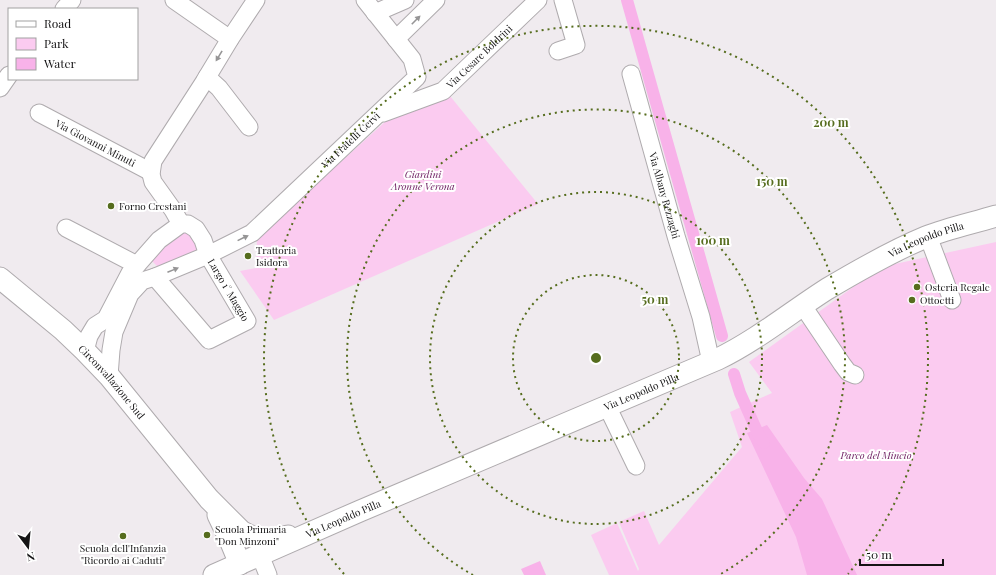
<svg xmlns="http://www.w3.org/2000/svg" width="996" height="575" font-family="'Playfair Display',serif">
  <rect width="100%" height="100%" fill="#f0ebef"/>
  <!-- green -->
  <path fill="#fbcbf0" d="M450 96 538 204 274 320 240 271 256 268 257 238 386 121Z
    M189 230 198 245 197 250 160 267 157 266 151 260 174 233Z
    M996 242V575H609L591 535 617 523 638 571 639 569 619 522 644 511 659 545 742 447 730 412 772 393 749 362 881 267Z"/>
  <!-- water -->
  <path fill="#f8b2e9" d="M767 425 804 478 822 499 857 575H807L796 537 747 433Z
    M540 561 546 575H524L521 569Z"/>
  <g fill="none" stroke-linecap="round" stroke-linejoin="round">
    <!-- canal -->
    <path stroke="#f8b2e9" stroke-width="12" d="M627 0 722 336
      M734 374 740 393 760 438 764 443"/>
    <defs>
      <g id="minor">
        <path d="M174 0 230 39"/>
        <path d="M64 9 72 0"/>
        <path d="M375 13 405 0"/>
        <path d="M396 39 436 0"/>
        <path d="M558 51 576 45 563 0"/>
        <path id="s1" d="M631 74 676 236 701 317 711 362"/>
        <path d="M207 77 219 88 249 127"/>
        <path d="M0 88 9 75"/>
        <path id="s2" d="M39 113 151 172"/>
        <path id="s3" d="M383 113 443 91 538 0"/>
        <path d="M181 224 173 210 153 182 151 174 153 161 204 82 230 39 256 0"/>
        <path d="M66 228 137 265"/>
        <path d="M928 236 952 300"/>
        <path d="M802 306 807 312 842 364 848 372 855 375"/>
        <path id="s4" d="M85 351 89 336 95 326 106 319 130 273 159 240 181 224H188L196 229 203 240 208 255 247 321 209 340 155 277"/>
        <path id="s5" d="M109 376 111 350 114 332 130 294 142 281 155 277 208 255 252 233 417 77 412 59 365 0"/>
        <path d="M607 406 636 466"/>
        <path d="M260 555 268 575"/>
      </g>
      <g id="major">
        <path id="s6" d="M0 278 63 330 85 351 109 376 209 499 241 531 252 537 264 540 273 541 288 536"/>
        <path d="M218 515 230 540 240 564"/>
        <path id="s7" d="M214 575 360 511 718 359C757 340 791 312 827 289 859 270 892 251 926 237 948 228 973 223 996 216"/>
      </g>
    </defs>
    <!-- minor casing -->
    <use href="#minor" stroke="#afabae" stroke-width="19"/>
    <!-- major casing -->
    <use href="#major" stroke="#afabae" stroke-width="23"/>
    <!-- minor -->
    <use href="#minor" stroke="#fff" stroke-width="17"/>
    <!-- major -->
    <use href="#major" stroke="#fff" stroke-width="21"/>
  </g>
  <!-- one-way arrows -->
  <defs><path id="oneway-solid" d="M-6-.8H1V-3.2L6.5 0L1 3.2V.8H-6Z"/></defs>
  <g fill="#969596">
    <use href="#oneway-solid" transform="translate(416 20) rotate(-45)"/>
    <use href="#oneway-solid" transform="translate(219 56) rotate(121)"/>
    <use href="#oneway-solid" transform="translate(243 238) rotate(-26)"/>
    <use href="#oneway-solid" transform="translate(173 270) rotate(-22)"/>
  </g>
  <!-- distance rings -->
  <g fill="none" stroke="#566d1e" stroke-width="2" stroke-dasharray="2 4">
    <circle cx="596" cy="358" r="83"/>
    <circle cx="596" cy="358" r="166"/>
    <path d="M473 575A249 249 0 1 1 719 575"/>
    <path d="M344 574A332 332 0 1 1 848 574"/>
  </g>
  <!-- markers -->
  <g fill="#566d1e" stroke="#fff" stroke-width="1.5">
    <circle cx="111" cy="206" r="4"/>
    <circle cx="248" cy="256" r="4"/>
    <circle cx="917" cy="287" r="4"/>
    <circle cx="912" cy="300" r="4"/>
    <circle cx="207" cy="535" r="4"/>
    <circle cx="123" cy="536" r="4"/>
  </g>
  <g text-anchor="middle" stroke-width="4" stroke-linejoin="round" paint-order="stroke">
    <!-- street labels -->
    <g font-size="10" fill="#151415" stroke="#fff">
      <text dy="4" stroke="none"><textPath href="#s3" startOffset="114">Via Cesare Boldrini</textPath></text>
      <text dy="4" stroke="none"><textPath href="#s5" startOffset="359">Via Fratelli Cervi</textPath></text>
      <text dy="4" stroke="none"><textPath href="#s2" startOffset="64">Via Giovanni Minuti</textPath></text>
      <text dy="4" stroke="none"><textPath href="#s1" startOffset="126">Via Albany Rezzaghi</textPath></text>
      <text dy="4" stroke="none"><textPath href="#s7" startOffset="789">Via Leopoldo Pilla</textPath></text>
      <text dy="4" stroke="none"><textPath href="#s4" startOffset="249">Largo 1° Maggio</textPath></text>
      <text dy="4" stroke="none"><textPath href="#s6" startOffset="153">Circonvallazione Sud</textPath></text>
      <text dy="4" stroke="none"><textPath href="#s7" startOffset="465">Via Leopoldo Pilla</textPath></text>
      <text dy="4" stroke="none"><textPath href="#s7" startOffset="141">Via Leopoldo Pilla</textPath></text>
    </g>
    <!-- park labels -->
    <g font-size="10" font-style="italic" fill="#702164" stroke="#fff">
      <text x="423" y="178">Giardini<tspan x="423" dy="12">Aronne Verona</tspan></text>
      <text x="876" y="459">Parco del Mincio</text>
    </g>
    <!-- poi labels -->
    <g font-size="10" fill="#151415" stroke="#fff" text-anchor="start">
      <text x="119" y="210">Forno Crestani</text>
      <text x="256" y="254">Trattoria<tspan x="256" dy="12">Isidora</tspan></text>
      <text x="925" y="291">Osteria Regale</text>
      <text x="920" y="304">Ottoetti</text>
      <text x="215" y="533">Scuola Primaria<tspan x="215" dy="12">"Don Minzoni"</tspan></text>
      <text x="123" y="552" text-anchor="middle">Scuola dell'Infanzia<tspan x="123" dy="12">"Ricordo ai Caduti"</tspan></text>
    </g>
  </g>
  <circle cx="596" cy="358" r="6" fill="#566d1e" stroke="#fff" stroke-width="2"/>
  <g font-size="12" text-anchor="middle" font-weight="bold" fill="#566d1e" stroke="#fff" stroke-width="4" stroke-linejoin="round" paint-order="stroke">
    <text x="831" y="127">200 m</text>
    <text x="772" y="186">150 m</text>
    <text x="713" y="245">100 m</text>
    <text x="655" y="304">50 m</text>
  </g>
  <!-- legend -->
  <rect x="8" y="8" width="130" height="72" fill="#ffffff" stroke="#a1a1a1"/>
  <rect x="16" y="21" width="20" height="6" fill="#ffffff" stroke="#a1a1a1"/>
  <text x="44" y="28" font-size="12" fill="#151415">Road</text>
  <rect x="16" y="38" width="20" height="12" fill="#fbcbf0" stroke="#a1a1a1"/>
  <text x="44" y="48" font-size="12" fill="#151415">Park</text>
  <rect x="16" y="58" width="20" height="12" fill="#f8b2e9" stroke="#a1a1a1"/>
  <text x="44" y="68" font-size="12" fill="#151415">Water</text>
  <!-- north arrow -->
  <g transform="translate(28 547) rotate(164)" stroke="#ffffff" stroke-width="3" paint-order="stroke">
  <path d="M0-3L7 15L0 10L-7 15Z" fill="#151415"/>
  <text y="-6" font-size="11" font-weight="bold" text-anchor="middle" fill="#151415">N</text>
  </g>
  <!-- scale -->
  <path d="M860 559v6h83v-6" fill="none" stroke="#151415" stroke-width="2"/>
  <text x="866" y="559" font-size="12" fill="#151415" stroke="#ffffff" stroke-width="3" paint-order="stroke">50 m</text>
</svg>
